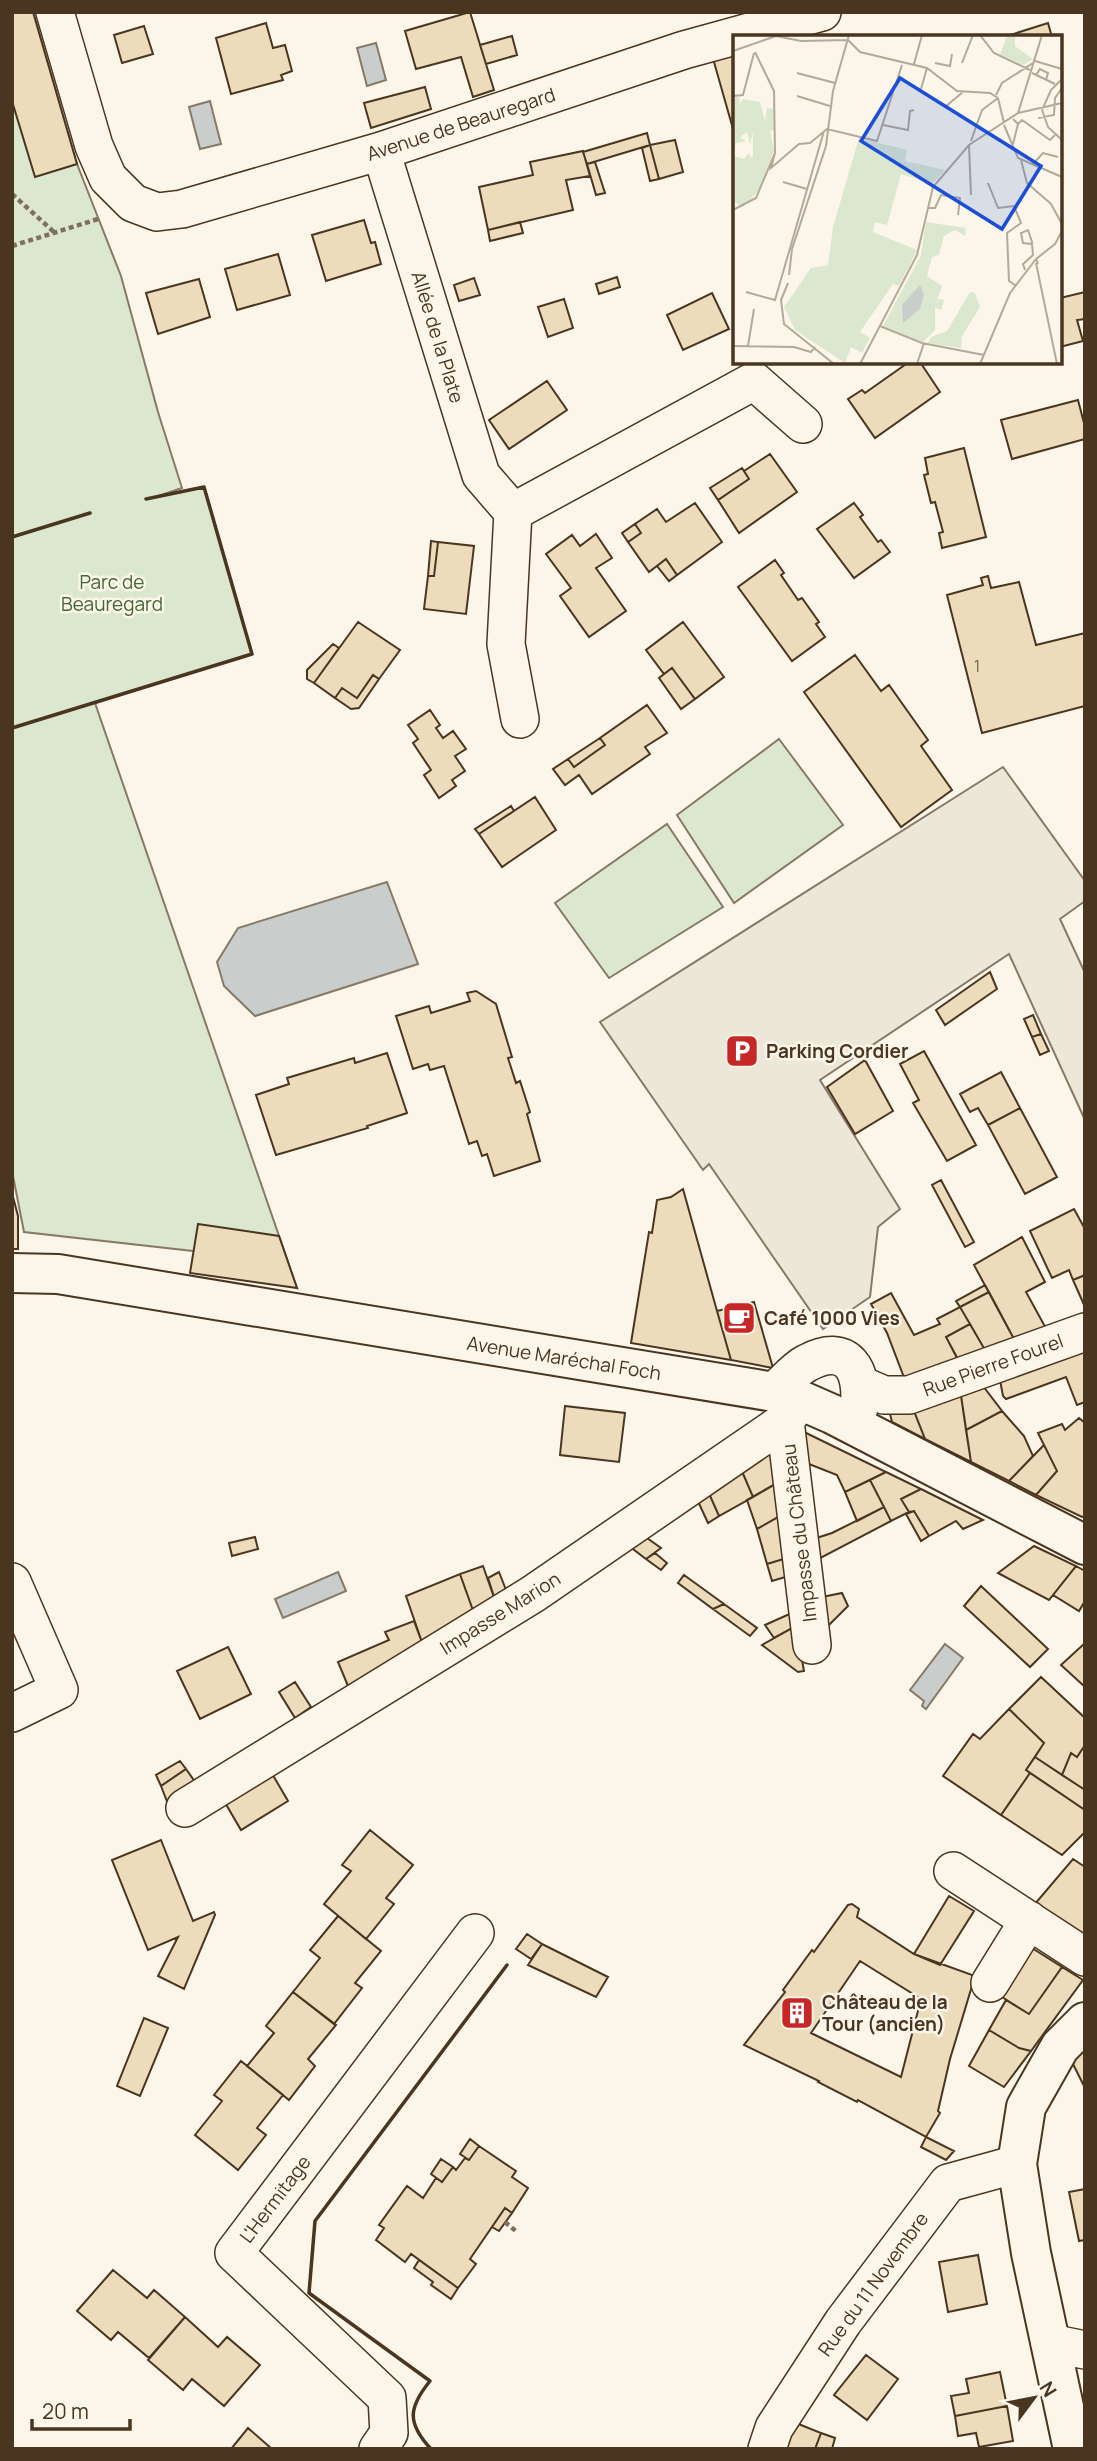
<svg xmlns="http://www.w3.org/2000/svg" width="1097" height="2461" font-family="Manrope,sans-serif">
  <rect width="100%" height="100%" fill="#fbf6e9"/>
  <!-- green -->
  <path fill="#dce7d0" stroke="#887966" stroke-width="2" d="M12 12H33L77 164 121 276 158 412 182 488 158 496 204 487 252 654 95 703 297 1288 193 1251 24 1232 12 1171Z
    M779 739 843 825 734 903 677 815Z
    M667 824 723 907 609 978 555 903Z"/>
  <!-- parking -->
  <path fill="#ede7d9" stroke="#887966" stroke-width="2" d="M1003 767 1085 881V901L1060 919 1085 973V1120L1009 954 820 1080 900 1209 878 1227 870 1297 823 1329 709 1164 703 1170 600 1022Z"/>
  <!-- water -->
  <path fill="#c9cecd" stroke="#887966" stroke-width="2" d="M376 43 386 80 367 86 357 48Z
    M210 101 221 144 200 149 189 107Z
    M387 882 418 964 255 1016 224 986 217 962 238 928Z
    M338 1572 346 1591 283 1618 275 1599Z
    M945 1644 963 1658 926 1709 922 1706 924 1701 910 1690Z"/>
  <!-- building -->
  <path fill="#ecdcbc" stroke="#4a3520" stroke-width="2" fill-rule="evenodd" d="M12 12H33L77 164 35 177 12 101Z
    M470 12 494 90 473 97 461 57 416 69 405 31Z
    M266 23 273 48 285 45 292 71 281 75 283 80 231 94 216 38Z
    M1048 23 1052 37H1011L1010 35Z
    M144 26 153 54 122 63 114 35Z
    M512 36 517 55 486 64 480 45Z
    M735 48V136L712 55Z
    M425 87 431 109 371 128 364 103Z
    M647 133 650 145 587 164 583 152Z
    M675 140 683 172 659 179 650 145Z
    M650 145 659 179 650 181 642 148Z
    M583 151 590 176 566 180 573 210 488 230 479 187 533 175 530 162Z
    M595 162 605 193 596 195 587 164Z
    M364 220 371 243 375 242 381 264 326 281 312 235Z
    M520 222 523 233 490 241 488 230Z
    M278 254 290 295 237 310 225 269Z
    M617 277 620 287 599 294 596 284Z
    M474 278 480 295 459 301 454 285Z
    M199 279 210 317 158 334 146 293Z
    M1085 292V319L1077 320 1083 341 1060 347V298Z
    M712 293 729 329 683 350 667 315Z
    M564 299 573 328 548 337 538 307Z
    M909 362H920L940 392 875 438 848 399 862 390 865 393Z
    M547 381 567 410 509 449 489 420Z
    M1078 400 1085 427V439L1012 459 1001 420Z
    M964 448 986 537 942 548 939 533 943 532 935 502 931 503 924 475 928 474 925 458Z
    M770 454 797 492 739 533 718 500 749 479 744 471Z
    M742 468 749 479 718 500 710 488Z
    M695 503 722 542 677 575 666 559 649 572 628 542 641 533 635 524 657 509 666 522Z
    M854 503 863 515 860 517 878 542 881 540 890 552 854 578 817 529Z
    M635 524 641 533 628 542 622 533Z
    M596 534 612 558 596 568 626 611 589 637 560 596 571 588 546 554 572 535 580 546Z
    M431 541 438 542 434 576H428Z
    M438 542 474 546 466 614 424 609 428 576H434Z
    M666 559 677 575 669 581 657 566Z
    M775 560 784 573 781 575 798 600 802 598 819 622 816 624 825 637 792 661 738 587Z
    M988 576 991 588 1019 582 1036 645 1085 633V706L982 733 947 595 983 585 981 578Z
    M358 622 400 650 379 679 373 675 357 698 342 688 335 698 314 683Z
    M683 622 724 677 695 699 672 668 664 674 646 650Z
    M333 644 339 648 314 683 307 679V670Z
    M855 655 881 691 889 685 928 740 921 746 952 790 901 827 804 692Z
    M672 668 695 699 681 709 659 678Z
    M373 675 379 679 359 708 351 709 335 698 342 688 357 698Z
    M647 705 667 733 645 747 650 754 592 794 579 775 565 785 553 769 568 759 574 767 605 745 600 738Z
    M430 710 440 725 436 728 443 738 453 731 466 749 455 756 465 771 452 780 456 786 439 798 424 775 431 770 413 743 418 739 408 725Z
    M600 738 605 745 574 767 568 759Z
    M535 797 556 830 502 867 479 834Z
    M511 806 514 811 479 834 475 829Z
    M990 972 997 989 945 1025 936 1010Z
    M476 991 496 1004 512 1057 508 1058 516 1083 520 1081 530 1112 527 1114 540 1161 494 1176 487 1154 482 1156 477 1141 469 1144 444 1066 430 1070 428 1064 413 1069 396 1016 429 1006 431 1013 470 1001 467 993Z
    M1033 1015 1041 1034 1032 1037 1024 1019Z
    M1041 1034 1049 1051 1040 1055 1032 1037Z
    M924 1051 976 1145 947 1161 913 1103 919 1100 900 1064Z
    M387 1053 407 1113 367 1126 368 1128 276 1155 256 1095 289 1084 287 1078 354 1058 355 1063Z
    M865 1060 893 1111 855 1134 827 1087Z
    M1001 1072 1020 1108 988 1125 978 1108 970 1112 960 1094Z
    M1020 1108 1057 1177 1025 1194 988 1125Z
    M941 1180 974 1242 965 1247 932 1185Z
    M683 1189 717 1311 731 1360 631 1343 649 1232 652 1233 657 1200 671 1197Z
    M12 1193 18 1216V1249H12Z
    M1074 1209 1085 1229V1275L1073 1280 1069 1270 1052 1278 1030 1231Z
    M198 1224 279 1236 297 1288 190 1273Z
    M1022 1237 1045 1282 1026 1292 1048 1332 1014 1339 974 1265Z
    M1085 1275V1307L1073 1280Z
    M985 1285 989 1292 960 1307 956 1301Z
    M989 1292 1014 1339 985 1350 960 1307Z
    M891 1293 914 1335 940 1324 937 1319 960 1307 970 1324 946 1337 958 1360 905 1380 887 1333 871 1304Z
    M754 1302 773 1368 731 1360 717 1311Z
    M970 1324 985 1350 960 1363 946 1337Z
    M1085 1343V1402L1077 1405 1066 1377 1006 1399 1003 1396 999 1375Z
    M983 1386 1002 1411 966 1430 960 1389Z
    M960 1389 971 1462 925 1439 912 1406Z
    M565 1406 625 1413 619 1462 560 1455Z
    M912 1406 925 1439 892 1422 890 1414Z
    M1002 1411 1024 1436 1033 1456 1009 1481 971 1462 966 1430Z
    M1079 1418 1085 1423V1516L1082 1517 1036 1495 1057 1471 1038 1433 1062 1424 1065 1430Z
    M798 1429 886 1472 845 1492 837 1475 809 1464V1473Z
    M1044 1445 1057 1471 1036 1495 1009 1481Z
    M782 1454 784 1479 753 1497 741 1469 766 1455Z
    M741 1469 753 1497 719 1516 707 1489Z
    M886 1472 921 1489 901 1499 909 1512 891 1521 870 1480Z
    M784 1479 787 1512 757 1529 747 1500Z
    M870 1480 884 1507 857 1521 845 1492Z
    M707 1489 719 1516 708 1523 696 1497Z
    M921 1489 983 1520 963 1529 956 1521 929 1536 914 1511 909 1512 901 1499Z
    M884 1507 891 1521 809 1564 807 1541 832 1533Z
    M914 1511 929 1536 921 1541 906 1514Z
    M787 1512 790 1557 767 1564 757 1529Z
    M640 1533 661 1548 646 1559 625 1543Z
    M255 1537 258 1549 232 1556 229 1543Z
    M1034 1546 1076 1566 1049 1600 998 1573Z
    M655 1553 667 1563 661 1570 646 1559Z
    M790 1557 792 1575 772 1581 767 1564Z
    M483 1566 496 1603 475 1616 460 1574Z
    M1076 1566 1085 1571V1601L1079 1611 1053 1595Z
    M499 1572 508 1595 496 1603 488 1578Z
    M460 1574 475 1616 424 1648 406 1596Z
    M684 1575 724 1604 713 1609 678 1583Z
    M981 1586 1048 1649 1030 1667 964 1606Z
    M842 1593 848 1606 815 1639 812 1599Z
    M724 1604 757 1628 750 1636 713 1609Z
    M794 1612 796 1626 774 1638 765 1625Z
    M414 1621 424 1648 351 1693 338 1662 389 1640 385 1632Z
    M796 1626 804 1671 798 1672 762 1645Z
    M1085 1643V1687L1061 1665Z
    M228 1647 251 1694 200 1719 177 1671Z
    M1041 1677 1085 1718V1745L1077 1757 1071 1753 1062 1775 1035 1757 1044 1743 1009 1709Z
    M295 1682 311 1707 295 1718 279 1692Z
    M1009 1709 1044 1743 1026 1770 1030 1773 1001 1815 943 1776 973 1734 980 1739Z
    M1085 1745V1790L1062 1775 1071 1753 1077 1757Z
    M1035 1757 1085 1790V1810L1026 1770Z
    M180 1761 186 1769 161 1786 156 1775Z
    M267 1765 288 1801 241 1830 220 1794Z
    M186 1769 198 1786 168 1804 161 1786Z
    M1030 1773 1085 1810V1832L1062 1855 1001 1815Z
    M370 1830 413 1865 386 1898 394 1904 366 1939 324 1904 351 1871 342 1865Z
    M161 1840 193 1921 214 1912 215 1915 184 1989 158 1976 178 1937 148 1950 112 1860Z
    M1073 1859 1085 1867V1937L1034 1905Z
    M949 1896 974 1911 940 1965 914 1954Z
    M852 1904 859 1909 857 1917 914 1954 975 1976 950 2059 938 2111 940 2113 926 2137 858 2100 857 2102 818 2082 819 2081 744 2045 785 1992 783 1990 812 1950 814 1952 848 1905ZM860 1961 921 1999 901 2077 811 2033Z
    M338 1916 381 1951 355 1983 362 1988 334 2024 293 1992 320 1958 310 1950Z
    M527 1934 542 1944 531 1959 516 1949Z
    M1024 1943 1062 1967 1029 2014 994 1992Z
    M542 1944 608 1977 596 1997 528 1965Z
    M1062 1967 1083 1980 1031 2051 1019 2048 989 2030 1006 2000 1029 2014Z
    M293 1992 336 2025 308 2059 315 2066 289 2100 247 2066 274 2033 266 2026Z
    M144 2018 168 2028 140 2096 117 2086Z
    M989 2030 1019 2048 1031 2051 1004 2087 969 2066Z
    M1085 2047V2088L1070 2058Z
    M241 2061 283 2095 257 2128 266 2135 238 2170 195 2135 222 2101 214 2095Z
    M926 2137 954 2151 946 2160 921 2147Z
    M470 2139 479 2146 469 2160 460 2154Z
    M479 2146 516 2171 512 2177 528 2188 512 2213 505 2208 470 2259 476 2264 458 2288 411 2254 405 2262 376 2240 384 2228 379 2225 407 2186 423 2198 436 2178 442 2182 453 2167 456 2170 465 2158 469 2160Z
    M441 2159 453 2167 442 2182 431 2174Z
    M1085 2189V2240L1079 2241 1069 2192Z
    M505 2208 512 2213 499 2231 492 2227Z
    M978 2255 987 2304 948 2312 939 2262Z
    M419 2260 458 2288 451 2299 431 2285 433 2282 414 2268Z
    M113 2270 147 2298 154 2290 185 2317 149 2358 118 2332 111 2340 77 2311Z
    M185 2317 218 2347 227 2337 260 2365 224 2406 192 2379 183 2390 148 2360Z
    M866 2355 898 2379 867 2420 834 2395Z
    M1000 2372 1007 2406 955 2416 951 2396 969 2393 966 2379Z
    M1007 2406 1013 2441 979 2447 976 2433 958 2436 955 2416Z
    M796 2423 821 2433 815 2449H783Z
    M248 2428 272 2449H231Z
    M821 2433 835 2438 832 2449H815Z"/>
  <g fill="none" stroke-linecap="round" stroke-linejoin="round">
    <defs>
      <path id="minor" d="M55 12 94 146 108 178 133 203 157 212 182 209 381 151 684 50 822 12
        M381 151 481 475 513 512 754 381 803 424
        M513 512 506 644 520 719
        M861 1385 884 1395H909L1085 1332
        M774 1392C784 1383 795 1369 807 1363 848 1341 864 1371 859 1408
        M785 1421 812 1645
        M12 1582 59 1690 12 1713
        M185 1808 533 1594 785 1421 800 1400
        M953 1871 1085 1957
        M990 1983 1029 1920
        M1050 2343 1085 2350
        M378 2449 389 2433 387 2398 234 2253 475 1933
        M767 2449 774 2428 843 2322 948 2183 1017 2164"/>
      <path id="major" d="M12 1273 58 1274 774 1392 800 1400 832 1414 1085 1545
        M1073 2449 1031 2253 1017 2164 1026 2107 1060 2047 1085 2022"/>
    </defs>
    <!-- minor casing -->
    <use href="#minor" stroke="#4a3520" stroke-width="40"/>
    <!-- major casing -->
    <use href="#major" stroke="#4a3520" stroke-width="42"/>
    <!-- path -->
    <path stroke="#7f6f5c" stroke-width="4.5" stroke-dasharray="5 3.5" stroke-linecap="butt" d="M12 194 54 232
      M12 246 101 218
      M505 2222 517 2232"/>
    <!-- minor -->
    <use href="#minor" stroke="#fbf6e9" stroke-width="37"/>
    <!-- major -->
    <use href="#major" stroke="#fbf6e9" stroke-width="38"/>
    <!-- wall -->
    <path stroke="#4a3520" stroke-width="3.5" d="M12 537 90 513
      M12 728 252 654 204 487 146 499
      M431 2449C407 2423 408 2408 430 2381L309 2293 315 2221 507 1965"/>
  </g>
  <!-- icons -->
  <defs>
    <symbol id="parking-square" viewBox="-11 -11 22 22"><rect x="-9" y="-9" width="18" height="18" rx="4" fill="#c62828" stroke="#fbf6e9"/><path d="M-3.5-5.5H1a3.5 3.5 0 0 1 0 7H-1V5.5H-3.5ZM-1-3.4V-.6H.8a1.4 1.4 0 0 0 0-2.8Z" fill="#fff"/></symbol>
    <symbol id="cafe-square" viewBox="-11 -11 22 22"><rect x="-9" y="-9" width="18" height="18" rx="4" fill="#c62828" stroke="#fbf6e9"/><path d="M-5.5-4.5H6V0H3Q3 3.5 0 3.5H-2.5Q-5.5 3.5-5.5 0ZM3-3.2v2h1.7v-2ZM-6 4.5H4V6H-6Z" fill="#fff"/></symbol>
    <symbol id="building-square" viewBox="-11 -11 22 22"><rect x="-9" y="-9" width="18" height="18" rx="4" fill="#c62828" stroke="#fbf6e9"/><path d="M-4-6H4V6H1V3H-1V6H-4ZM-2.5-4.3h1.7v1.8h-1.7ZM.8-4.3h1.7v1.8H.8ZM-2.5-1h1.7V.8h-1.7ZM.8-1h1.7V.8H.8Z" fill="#fff"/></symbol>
  </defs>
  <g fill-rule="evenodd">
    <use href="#parking-square" x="723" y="1032" width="38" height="38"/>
    <use href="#cafe-square" x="720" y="1299" width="38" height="38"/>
    <use href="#building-square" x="778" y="1994" width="38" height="38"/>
  </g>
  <g text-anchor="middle" stroke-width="5" stroke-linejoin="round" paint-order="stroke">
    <!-- number labels -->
    <g font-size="16" fill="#725f47">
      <text x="977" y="672">1</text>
    </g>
    <!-- street labels -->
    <g font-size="19" fill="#4a3520" stroke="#fbf6e9">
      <text transform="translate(461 124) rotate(-18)" y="7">Avenue de Beauregard</text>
      <text transform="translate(438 337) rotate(73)" y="7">Allée de la Plate</text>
      <text transform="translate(564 1358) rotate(9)" y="7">Avenue Maréchal Foch</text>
      <text transform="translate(993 1365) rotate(-20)" y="7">Rue Pierre Fourel</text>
      <text transform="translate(799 1533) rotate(-97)" y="7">Impasse du Château</text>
      <text transform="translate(500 1613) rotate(-32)" y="7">Impasse Marion</text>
      <text transform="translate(275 2199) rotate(-53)" y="7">L'Hermitage</text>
      <text transform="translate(873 2284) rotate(-54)" y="7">Rue du 11 Novembre</text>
    </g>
    <!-- park labels -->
    <g font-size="19" fill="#436837" stroke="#fbf6e9">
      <text x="112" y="589">Parc de<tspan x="112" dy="22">Beauregard</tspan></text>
    </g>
    <!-- poi labels -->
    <g font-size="19" font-weight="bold" fill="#4a3520" stroke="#fbf6e9" text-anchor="start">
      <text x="766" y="1058">Parking Cordier</text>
      <text x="764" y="1325">Café 1000 Vies</text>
      <text x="822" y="2009">Château de la<tspan x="822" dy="22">Tour (ancien)</tspan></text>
    </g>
  </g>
  <!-- overview -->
  <g transform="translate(733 35)">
    <rect width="329" height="329" fill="#fbf6e9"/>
    <path d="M274 0H282V11L300 24 290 30 267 20ZM2 62 7 63 6 71 10 64 27 67 32 86 34 73 42 74 41 95 37 96 41 115 28 153 10 172 0 166ZM14 97 17 109 20 97V120L18 123 16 118 11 124 1 121V114L3 108 13 106 7 102ZM126 103 174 115 172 126 212 135 199 149 168 139 154 190 142 187 140 197 184 215 166 251 160 249 127 297 137 303 129 318 118 312 112 328 62 295 51 272 78 233 95 230 100 192ZM193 187 233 193 232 201 222 195 211 201 206 220 199 222 194 241 209 251 202 271 205 264 211 265 208 275 202 273V295L190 307 150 291 188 220ZM237 257 242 258 247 272 229 301 228 313 195 308 198 302 214 296Z" fill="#dce7d0" fill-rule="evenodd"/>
    <path d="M187 250 191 260 187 274 170 288 169 270Z" fill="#c9cecd"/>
    <path fill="none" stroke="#b4a999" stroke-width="2" d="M247 0 261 18 297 35M0 16 43 1 68 6 115 5 127 17 194 33 224 56 257 58 265 63M302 26 329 34M202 28 217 31 219 19M229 28 240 0M181 29 189 0M64 38 102 48M299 38 322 49M303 40 307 34 315 38 313 45M188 54 194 33M263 60 269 48 300 28M0 61 10 60 21 18M64 61 97 71M265 63 271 88M212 72 230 57M309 75 318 55 329 44M309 75 315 92 329 105M285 78 329 68M305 83 321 80 322 63 329 53M280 84 285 89 280 109M285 89 289 85 317 105 322 100M150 90 175 95 177 76 181 75M271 90 285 123 329 142M238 106 249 75 265 63M236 110 238 160M42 118 38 133 66 109 77 108 94 94 144 106 169 30M288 125 294 148 318 169 329 189M299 130 310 118 325 122M50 147 74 154M255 148 265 173 281 171 288 188 274 198 276 246 282 250M196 173H202L208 160 227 163 225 180M0 175 23 163 42 118 41 56 22 17M303 228 324 329M305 229 303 224 322 209 329 196M292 235 290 229 300 220 299 209V207L295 195 288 198 290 208 299 209M56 240 59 214 93 111 100 56 116 0M55 248 48 265 51 289 101 329M13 257 42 265 91 96M147 291 189 308 251 320M0 311 61 312 78 317 82 312M15 311 21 274M127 329 184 220 200 152 236 110 285 78 309 0M184 329 191 308M247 329 277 258 303 224"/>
    <path fill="#1d4ed8" fill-opacity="0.15" stroke="#1d4ed8" stroke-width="3.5" d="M167 43 308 131 269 194 128 106Z"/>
    <rect width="329" height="329" fill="none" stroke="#4a3520" stroke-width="3.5"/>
  </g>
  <!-- border -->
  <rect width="1097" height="2461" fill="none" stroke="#4a3520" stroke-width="28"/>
  <!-- north arrow -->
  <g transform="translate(1034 2398) rotate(58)" stroke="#fbf6e9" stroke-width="5" paint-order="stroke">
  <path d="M0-5L12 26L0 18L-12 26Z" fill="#4a3520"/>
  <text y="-10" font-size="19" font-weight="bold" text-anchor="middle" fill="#4a3520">N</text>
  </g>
  <!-- scale -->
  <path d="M32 2419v10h98v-10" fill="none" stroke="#4a3520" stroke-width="3.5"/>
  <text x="42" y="2419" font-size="21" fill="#4a3520" stroke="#fbf6e9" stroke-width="5" paint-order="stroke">20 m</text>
</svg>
